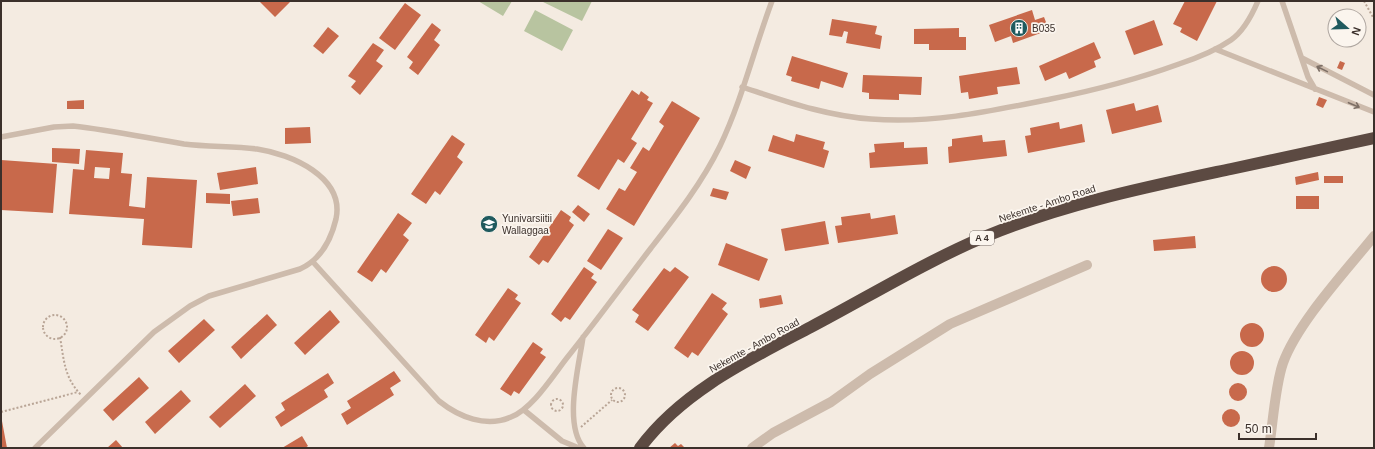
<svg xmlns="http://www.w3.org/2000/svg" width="1375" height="449" font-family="Arial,sans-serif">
  <rect width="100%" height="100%" fill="#f4ebe1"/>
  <!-- green -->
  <path fill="#b8c4a0" d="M478 1H512L503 16Z
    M541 1H592L582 21Z
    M535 10 573 30 562 51 524 31Z"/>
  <!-- building -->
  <path fill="#c8694b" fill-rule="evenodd" d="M259 1H288L290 2 275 17Z
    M1185 1H1217L1197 41 1180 32 1182 28 1173 24Z
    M405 3 421 15 395 50 379 38Z
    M1032 10 1035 20 1044 17 1049 30 1013 43 1011 36 995 42 989 25Z
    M832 19 877 26 875 34 882 36 880 49 846 43 848 32 844 31 842 37 829 35Z
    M1154 20 1163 45 1134 55 1125 31Z
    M432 23 441 30 434 40 440 45 418 75 409 68 413 62 407 57Z
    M328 27 339 36 323 54 313 46Z
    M959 28V37H966V50H929V44H914V29Z
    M1094 42 1101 58 1094 61 1096 67 1069 79 1066 72 1045 81 1039 66Z
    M373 43 384 50 376 61 383 66 360 95 351 87 356 81 348 76Z
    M792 56 848 73 843 88 821 81 819 89 791 81 792 77 786 75Z
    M1340 61 1345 63 1342 70 1337 68Z
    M1017 67 1020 84 997 87 998 94 969 99 968 92 961 93 959 76Z
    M863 75 922 77 921 95 899 94V100L869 99V93L862 92Z
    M632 90 639 95 641 91 649 97 647 100 653 103 631 139 637 143 624 163 618 159 599 190 577 176Z
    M1319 97 1327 100 1323 108 1316 105Z
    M84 100V109H67V101Z
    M672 101 700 118 634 226 606 209 619 188 625 191 637 172 630 168 643 147 649 151 664 126 659 122Z
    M1134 103 1136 111 1158 105 1162 122 1112 134 1106 110Z
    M1059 122 1060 129 1082 124 1085 142 1028 153 1025 136 1031 135 1030 128Z
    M310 127 311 143 285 144V128Z
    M796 134 825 142 823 149 829 151 824 168 768 151 773 135 794 142Z
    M452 135 465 144 457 157 463 162 440 195 435 191 426 204 411 194Z
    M982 135 983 142 1005 140 1007 156 949 163 948 147 952 146V139Z
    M904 142V148L927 147 928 164 870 168 869 153 875 152 874 144Z
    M52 148 80 149 79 164 52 162Z
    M86 150 123 153 121 173 132 174 129 206 145 208 147 177 197 180 192 248 142 245 144 219 69 214 73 169 84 170ZM95 167 110 168 109 179 94 178Z
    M1 160 57 164 53 213 1 210Z
    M735 160 751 167 746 179 730 171Z
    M256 167 258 184 220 190 217 173Z
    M1318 172 1319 180 1296 185 1295 177Z
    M1324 176H1343V183H1324Z
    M713 188 729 192 726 200 710 196Z
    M206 193 230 194V204L206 203Z
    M1296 196H1319V209H1296Z
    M258 198 260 213 233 216 231 201Z
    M578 205 590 214 584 222 572 212Z
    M561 210 571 217 569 221 574 225 548 263 543 260 539 265 529 257Z
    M398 213 412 223 403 235 409 240 386 273 381 269 372 282 357 272Z
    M870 213 871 219 895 215 898 234 838 243 835 226 842 225 841 217Z
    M825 221 829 244 785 251 781 229Z
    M608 229 623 238 601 270 587 261Z
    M1195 236 1196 248 1154 251 1153 240Z
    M726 243 768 259 759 281 718 265Z
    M1261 279a13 13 0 1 1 26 0a13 13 0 1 1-26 0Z
    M584 267 594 274 591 278 597 282 570 320 565 317 561 322 551 314Z
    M675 267 689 277 648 331 635 322 639 315 632 310 664 268 670 272Z
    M508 288 518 295 515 299 521 303 494 341 489 337 486 343 475 335Z
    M712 293 727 303 722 309 728 314 698 356 692 352 688 358 674 348Z
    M781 295 783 304 760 308 759 299Z
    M330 310 340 322 305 355 294 343Z
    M267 314 277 325 241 359 231 347Z
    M204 319 215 330 179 363 168 351Z
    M1240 335a12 12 0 1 1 24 0a12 12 0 1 1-24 0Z
    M533 342 543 349 540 353 546 357 519 394 514 391 511 396 500 389Z
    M1230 363a12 12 0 1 1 24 0a12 12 0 1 1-24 0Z
    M394 371 401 381 390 388 394 395 347 425 341 414 351 408 347 401Z
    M328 373 334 383 324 390 328 397 281 427 275 417 285 410 281 403Z
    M139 377 149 388 113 421 103 410Z
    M1229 392a9 9 0 1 1 18 0a9 9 0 1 1-18 0Z
    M245 384 256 396 220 428 209 417Z
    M181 390 191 401 155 434 145 422Z
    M1222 418a9 9 0 1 1 18 0a9 9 0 1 1-18 0Z
    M1 421H2L7 448H1Z
    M302 436 308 446 305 448H282Z
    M116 440 123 448H107Z
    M675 443 678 446 681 444 685 448H669Z"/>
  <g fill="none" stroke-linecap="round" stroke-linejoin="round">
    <!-- path -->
    <path stroke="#b9a596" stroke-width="2" stroke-dasharray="2 2" stroke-linecap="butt" d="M1364 1 1374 19
      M43 327a12 12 0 1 1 24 0a12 12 0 1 1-24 0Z
      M60 337C64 360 64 377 81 395
      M611 395a7 7 0 1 1 14 0a7 7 0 1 1-14 0Z
      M551 405a6 6 0 1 1 12 0a6 6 0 1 1-12 0Z
      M1 412 78 392
      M581 427 612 400"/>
    <!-- lane -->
    <path stroke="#cdbbac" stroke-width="5.5" d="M1282 1 1308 77 1315 89
      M1215 49 1374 112
      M1302 58 1374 95
      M742 87C785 101 826 116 871 119 932 124 991 111 1051 99 1096 90 1135 80 1179 64 1197 58 1215 51 1231 40 1244 31 1252 15 1258 1
      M1 137 54 127 73 126C110 130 147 138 184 144 208 147 233 146 257 149 291 154 345 177 336 219 331 240 320 260 300 269L209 296 190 306 154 332 35 448
      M313 262 439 401C459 417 486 428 511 417 534 408 555 372 570 354 598 319 624 283 651 248 676 216 702 183 720 146 742 100 754 49 772 1
      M583 337C579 366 563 425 584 448
      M524 410 562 441 579 448"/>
    <!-- street -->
    <path stroke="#cdbbac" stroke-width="10" d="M752 448 773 433 831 402 870 374 950 324 1087 265
      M1269 448C1273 423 1275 386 1283 363 1298 322 1346 271 1374 236"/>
    <!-- highway -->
    <path stroke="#5c4a42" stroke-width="12" d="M640 448C682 391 750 359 811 327 868 297 925 262 984 237 1063 204 1147 187 1231 169 1279 159 1326 148 1374 138"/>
  </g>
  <!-- one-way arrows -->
  <defs><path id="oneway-shaft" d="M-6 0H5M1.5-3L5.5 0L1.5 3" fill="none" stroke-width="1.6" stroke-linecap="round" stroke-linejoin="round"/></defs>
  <g stroke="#7d6f65">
    <use href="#oneway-shaft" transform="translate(1322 69) rotate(-154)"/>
    <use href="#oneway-shaft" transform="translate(1354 105) rotate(23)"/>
  </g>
  <!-- icons -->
  <defs>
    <symbol id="building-disc" viewBox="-11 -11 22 22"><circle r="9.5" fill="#1f5a5e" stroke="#fbf5ee"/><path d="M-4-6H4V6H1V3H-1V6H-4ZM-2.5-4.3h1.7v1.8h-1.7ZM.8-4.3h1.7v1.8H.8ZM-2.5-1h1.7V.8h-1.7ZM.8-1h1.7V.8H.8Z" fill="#fff"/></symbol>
    <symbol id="university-disc" viewBox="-11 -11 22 22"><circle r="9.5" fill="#1f5a5e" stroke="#fbf5ee"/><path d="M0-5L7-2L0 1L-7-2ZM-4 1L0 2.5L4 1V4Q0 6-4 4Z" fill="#fff"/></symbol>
  </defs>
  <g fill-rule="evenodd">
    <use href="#building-disc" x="1009" y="18" width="20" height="20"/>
    <use href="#university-disc" x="479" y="214" width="20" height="20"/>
  </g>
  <g text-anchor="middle" stroke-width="3.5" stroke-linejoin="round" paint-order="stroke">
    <!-- shield labels -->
    <rect fill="#fbf5ee" stroke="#756b66" stroke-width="1" x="970" y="231" width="24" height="14" rx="3"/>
    <g font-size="9" font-weight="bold" fill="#3b302b">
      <text x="982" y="241">A 4</text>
    </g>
    <!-- poi labels -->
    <g font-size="10" fill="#3b302b" stroke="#fbf5ee" text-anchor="start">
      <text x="1032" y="32">B035</text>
      <text x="502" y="222">Yunivarsiitii<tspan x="502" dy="12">Wallaggaa</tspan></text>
    </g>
    <!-- street labels -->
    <g font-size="10" fill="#3b302b" stroke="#fbf5ee">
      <text transform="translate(1047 203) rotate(-18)" y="4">Nekemte - Ambo Road</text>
      <text transform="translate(754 345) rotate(-29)" y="4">Nekemte - Ambo Road</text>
    </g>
  </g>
  <!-- border -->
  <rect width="1375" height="449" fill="none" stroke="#3b302b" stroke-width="4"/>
  <!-- north arrow -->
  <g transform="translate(1347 28) rotate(110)"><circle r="19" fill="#fbf5ee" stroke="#aea6a0"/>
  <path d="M0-3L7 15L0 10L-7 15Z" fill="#1f5a5e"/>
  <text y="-6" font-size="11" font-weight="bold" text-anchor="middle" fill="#3b302b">N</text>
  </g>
  <!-- scale -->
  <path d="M1239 433v6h77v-6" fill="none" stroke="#3b302b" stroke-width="2"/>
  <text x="1245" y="433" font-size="12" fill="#3b302b" stroke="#fbf5ee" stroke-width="3" paint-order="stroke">50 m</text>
</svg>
